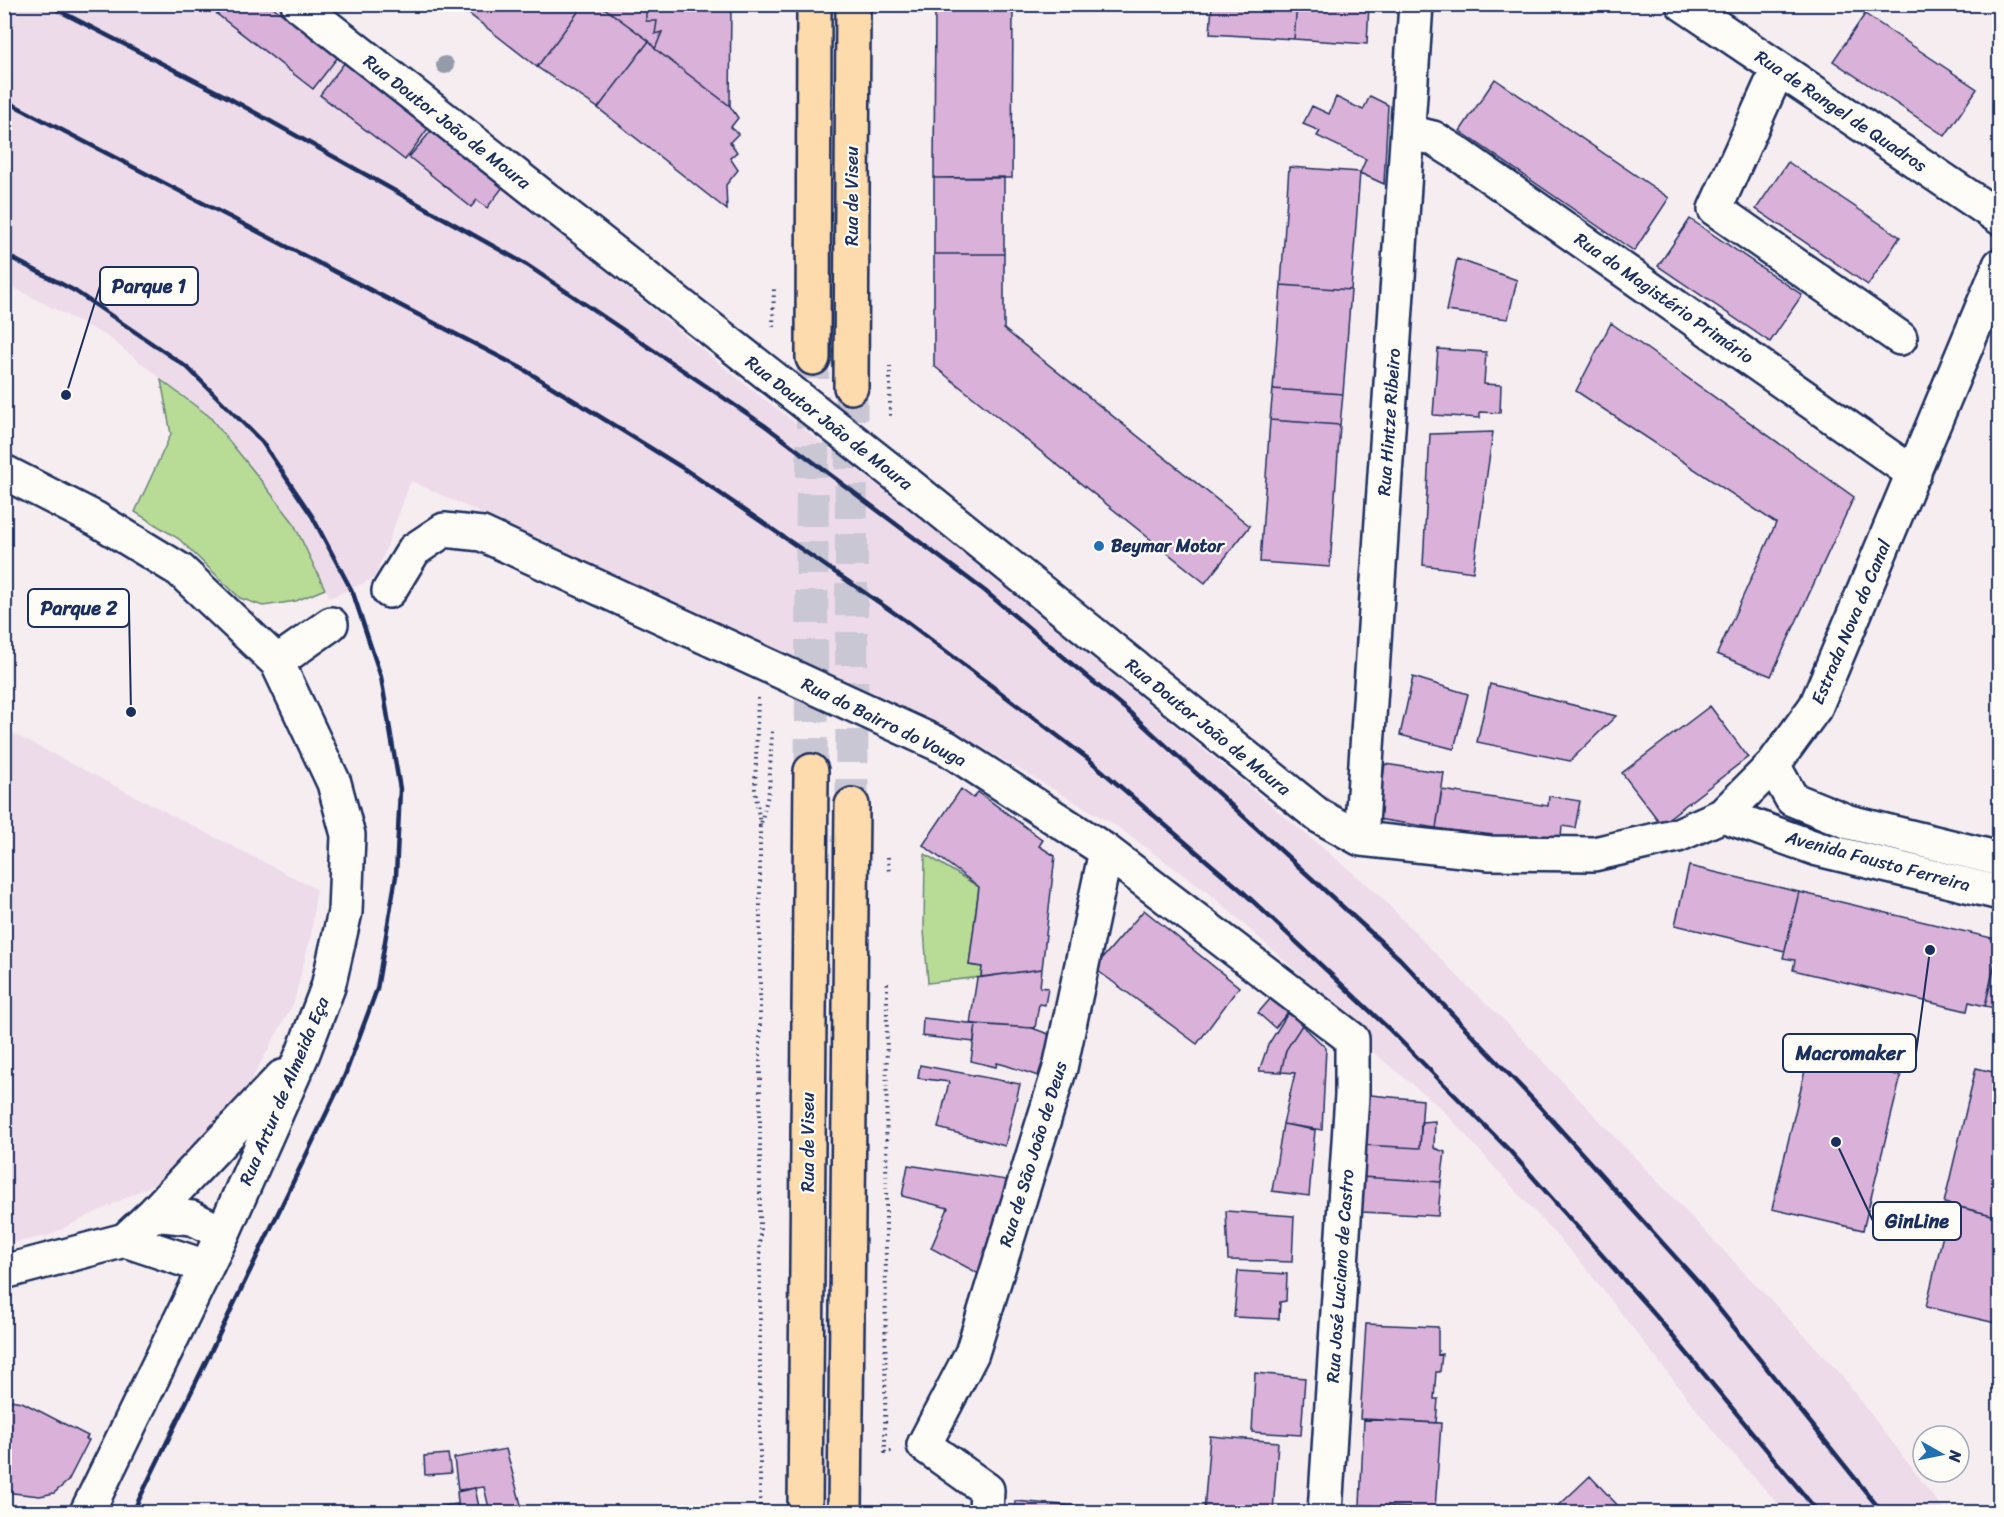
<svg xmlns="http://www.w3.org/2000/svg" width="2004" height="1517" font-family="Sriracha,sans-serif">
  <rect width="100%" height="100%" fill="#f6edf1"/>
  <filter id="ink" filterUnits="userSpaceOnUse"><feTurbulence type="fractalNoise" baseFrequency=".0167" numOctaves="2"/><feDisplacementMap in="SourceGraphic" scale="12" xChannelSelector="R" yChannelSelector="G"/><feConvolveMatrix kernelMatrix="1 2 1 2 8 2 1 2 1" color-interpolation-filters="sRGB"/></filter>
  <g filter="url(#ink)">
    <!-- built -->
    <path fill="#eedbea" d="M4 5H269L429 127 746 385 951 541 1375 891 1466 985 1502 1018 1840 1373 1945 1512H1785L1718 1437 1584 1266 1440 1107 1375 1054 1341 1011 1210 894 1116 826 961 735 411 481 375 578 330 598 293 522 209 416 108 337 5 283Z
      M4 729 316 889 312 930 294 1002 246 1090 177 1173 47 1236 5 1244Z"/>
    <!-- green -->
    <path fill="#b8db96" stroke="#6a857a" stroke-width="1.5" d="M161 380 209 416 252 469 293 522 325 589 296 601 263 606 240 598 179 539 135 512 171 434Z
      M925 854 979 887 969 965 982 967 981 977 928 983 924 930Z"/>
    <!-- building -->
    <path fill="#dab1d8" stroke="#1b2f5e" stroke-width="1.5" d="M204 4H269L338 57 313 89Z
      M475 4H584L537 67 468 13Z
      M584 4H599L649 41 598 108 537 67Z
      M599 4H646V21H657L655 34 662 32 655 49 649 41Z
      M646 4H731L730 106 655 49 662 32 655 34 657 21H646Z
      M935 4H1013L1012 178H934Z
      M1212 4H1297L1294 39 1210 34Z
      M1297 4H1369L1367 44 1294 39Z
      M1865 14 1977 89 1945 136 1833 61Z
      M649 41 655 49 730 106 738 118 731 127 738 134 730 142 737 152 730 158 738 170 726 185 727 210 598 108Z
      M345 62 429 127 405 160 320 95Z
      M1495 79 1669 198 1634 251 1460 131Z
      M1370 96 1388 105 1384 184 1360 173 1366 159 1317 136 1320 131 1303 124 1312 106 1329 114 1336 97 1363 110Z
      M432 130 503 187 487 208 477 200 471 207 409 157Z
      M1788 162 1900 237 1868 285 1756 209Z
      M1289 167 1360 172 1351 290 1281 285Z
      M1004 177V254H934V178Z
      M1690 219 1802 295 1770 342 1658 266Z
      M934 254H1004V329L1250 526 1205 583 934 366Z
      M1457 259 1517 280 1508 319 1446 311Z
      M1281 285 1351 290 1343 394 1273 389Z
      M1611 323 1854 497 1771 676 1717 654 1776 523 1576 391Z
      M1438 349 1486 352 1484 384 1501 385 1500 413 1480 412V418L1433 415Z
      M1273 389 1343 394 1340 425 1270 420Z
      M1270 420 1340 425 1330 567 1260 562Z
      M1493 432 1473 572 1423 565 1430 434Z
      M1413 677 1468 694 1454 749 1400 735Z
      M1490 684 1616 716 1570 761 1477 742Z
      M1710 706 1748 757 1661 824 1622 773Z
      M1385 764 1444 773 1436 828 1377 819Z
      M961 789 973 798 978 792 1043 840 1039 846 1055 856 1042 969 981 977 982 967 969 965 979 887 923 845Z
      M1442 790 1548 806 1549 796 1580 801 1575 828 1562 826 1560 847 1436 828Z
      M1689 866 1799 892 1785 951 1675 925Z
      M1799 892 2000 940 1985 1006 1969 1002 1967 1011 1793 970 1795 960 1783 958Z
      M1144 910 1239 987 1197 1044 1094 968Z
      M2000 944V1009L1985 1006Z
      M1042 969 1040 987 1048 988 1045 1005 1039 1004 1035 1028 970 1024 977 978Z
      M1271 998 1289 1011 1275 1028 1258 1013Z
      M1288 1013 1302 1025 1286 1050 1281 1072 1259 1071 1268 1045Z
      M923 1018 976 1024 974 1042 922 1036Z
      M976 1024 1032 1028 1051 1035 1038 1076 1005 1065 997 1063 996 1067 971 1061Z
      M1302 1025 1326 1048 1322 1130 1283 1124 1295 1073 1281 1072 1286 1050Z
      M1809 1054 1901 1076 1863 1230 1772 1209Z
      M1996 1057 2000 1058V1217L1944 1203 1976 1068 1993 1072Z
      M920 1065 1020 1084 1005 1146 938 1128 949 1082 918 1078Z
      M1360 1094 1423 1100 1420 1148 1362 1145Z
      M1435 1121 1434 1148 1445 1152 1441 1182 1361 1177 1362 1145 1420 1148 1421 1122Z
      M1283 1124 1315 1130 1309 1196 1272 1191Z
      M908 1165 1013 1181 981 1275 931 1248 948 1208 902 1196Z
      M1361 1177 1441 1182 1438 1216 1362 1212Z
      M1950 1205 2000 1217V1324L1926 1307Z
      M1226 1211 1294 1216 1292 1262 1228 1260Z
      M1238 1271 1287 1274 1286 1301 1280 1302 1279 1319 1234 1317Z
      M1366 1324 1438 1327V1355L1442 1354 1440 1372H1436L1434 1399H1438L1436 1423 1360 1419Z
      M1255 1373 1305 1378 1301 1435 1252 1432Z
      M4 1399 22 1402 88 1436 86 1439 89 1440 68 1481 54 1493 40 1496 4 1492Z
      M1364 1419 1441 1423 1435 1509 1360 1505Z
      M1210 1436 1278 1442 1273 1512H1204Z
      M506 1449 523 1512H490L484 1487 458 1490 454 1458Z
      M448 1454 451 1473 425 1475 424 1456Z
      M1590 1476 1624 1512H1552Z
      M475 1488 480 1512H459L457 1492Z
      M1015 1501 1098 1508V1512H1015Z
      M457 1504 459 1512H431L430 1508Z
      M1360 1505 1409 1508V1512H1360Z"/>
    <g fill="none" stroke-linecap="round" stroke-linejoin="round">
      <!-- major-tunnel -->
      <path stroke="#cac7d4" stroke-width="33" stroke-dasharray="33 16" stroke-linecap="butt" d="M851 387 852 805
        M811 771 813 358"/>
      <defs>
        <path id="minor" d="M298 4 894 473 1319 816 1361 839 1490 853 1594 854 1678 835 1723 815 1773 765 1816 706 2000 265
          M1683 4 2000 218
          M1778 69 1715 209 1900 338
          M1408 132 1433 138 1457 153 1914 474
          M4 472 96 519 180 570 277 662 334 783 348 835 345 912 328 987 303 1053 223 1233 87 1512
          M389 591 414 550 444 530 482 534 947 748 1106 851 1352 1039V1095L1325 1512
          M277 662 331 624
          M1773 765 1792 799 1849 822 2000 859
          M1723 815 1818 849 2000 893
          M1361 839 1416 4
          M153 1214 282 1077
          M125 1240 206 1267
          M4 1272 125 1240 153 1214 192 1218 223 1233
          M986 1512 987 1490 924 1445 972 1353 1060 1068 1106 851"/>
        <path id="major" d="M813 358 814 4
          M851 387 853 4
          M805 1512 811 771
          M845 1512 852 805"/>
      </defs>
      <!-- minor casing -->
      <use href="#minor" stroke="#1b2f5e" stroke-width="38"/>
      <!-- major casing -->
      <use href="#major" stroke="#1b2f5e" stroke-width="38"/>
      <!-- path -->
      <path stroke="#1b2f5e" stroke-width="4" stroke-dasharray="1.5 4.5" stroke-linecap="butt" d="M773 327 774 287
        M890 366V417
        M758 698 755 789 760 825
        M888 857 889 874
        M887 983 885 1452 892 1451
        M760 1512V827L769 791 772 731"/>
      <!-- minor -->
      <use href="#minor" stroke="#fdfcf7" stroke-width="33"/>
      <!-- major -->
      <use href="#major" stroke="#fddbac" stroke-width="33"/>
      <!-- rail -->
      <path stroke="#1b2f5e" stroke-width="4.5" d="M46 4 227 97 527 265 764 425 985 591 1128 711 1400 959 1541 1108 1696 1280 1882 1512
        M4 100 523 369 686 470 906 621 1087 758 1242 891 1388 1028 1509 1150 1656 1316 1818 1512
        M4 254 75 291 188 368 262 442 312 516 353 593 381 677 400 789 396 876 377 989 345 1075 133 1512"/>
    </g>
    <!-- trees -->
    <circle fill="#939ca8" cx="445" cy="65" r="9"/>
  </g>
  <!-- markers -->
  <circle fill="#1f6fb2" stroke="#fdfcf7" stroke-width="2" cx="1099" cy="546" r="6"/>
  <g text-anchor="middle" stroke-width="4.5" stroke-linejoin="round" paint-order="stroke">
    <!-- street labels -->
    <g font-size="18" fill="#1b2f5e" stroke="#fdfcf7">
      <text transform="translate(1841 111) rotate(34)" y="6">Rua de Rangel de Quadros</text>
      <text transform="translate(447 122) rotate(38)" y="6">Rua Doutor João de Moura</text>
      <text transform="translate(852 196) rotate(-90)" y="6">Rua de Viseu</text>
      <text transform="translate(1664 298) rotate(35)" y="6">Rua do Magistério Primário</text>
      <text transform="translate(1389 422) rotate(-86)" y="6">Rua Hintze Ribeiro</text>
      <text transform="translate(829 423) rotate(38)" y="6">Rua Doutor João de Moura</text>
      <text transform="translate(1851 622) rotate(-67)" y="6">Estrada Nova do Canal</text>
      <text transform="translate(884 722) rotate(26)" y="6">Rua do Bairro do Vouga</text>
      <text transform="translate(1208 727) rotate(39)" y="6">Rua Doutor João de Moura</text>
      <text transform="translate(1878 861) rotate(15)" y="6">Avenida Fausto Ferreira</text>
      <text transform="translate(284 1091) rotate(-67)" y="6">Rua Artur de Almeida Eça</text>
      <text transform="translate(808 1142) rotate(-90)" y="6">Rua de Viseu</text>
      <text transform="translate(1033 1154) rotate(-73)" y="6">Rua de São João de Deus</text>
      <text transform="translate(1340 1276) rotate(-86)" y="6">Rua José Luciano de Castro</text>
    </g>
    <!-- poi labels -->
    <g font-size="18" font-weight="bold" fill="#1b2f5e" stroke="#fdfcf7" text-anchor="start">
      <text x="1111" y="552">Beymar Motor</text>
    </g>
  </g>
  <!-- callouts -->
  <path fill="none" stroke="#1b2f5e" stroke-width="2" d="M66 395L100 286M131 712L129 608M1930 950L1916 1053M1836 1142L1873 1221"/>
  <g fill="#1b2f5e" stroke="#fdfcf7" stroke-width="2">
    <circle cx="66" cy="395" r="6"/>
    <circle cx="131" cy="712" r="6"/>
    <circle cx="1930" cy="950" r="6"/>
    <circle cx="1836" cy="1142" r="6"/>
  </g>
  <g fill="#fdfcf7" stroke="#1b2f5e" stroke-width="2">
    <rect x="100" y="267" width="98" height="38" rx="6"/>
    <rect x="28" y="589" width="101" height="38" rx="6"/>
    <rect x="1783" y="1034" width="133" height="38" rx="6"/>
    <rect x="1873" y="1202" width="88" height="38" rx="6"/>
  </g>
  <g font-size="20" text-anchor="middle" font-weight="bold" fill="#1b2f5e">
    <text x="149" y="293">Parque 1</text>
    <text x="79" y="615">Parque 2</text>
    <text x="1850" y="1060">Macromaker</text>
    <text x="1917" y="1228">GinLine</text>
  </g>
  <!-- margin -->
  <rect width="2004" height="1517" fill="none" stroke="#fdfcf7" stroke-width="24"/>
  <rect x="12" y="12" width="1980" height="1493" fill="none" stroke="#1b2f5e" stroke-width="2" filter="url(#ink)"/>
  <!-- north arrow -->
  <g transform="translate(1941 1454) rotate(99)"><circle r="28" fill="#fdfcf7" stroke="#a3aaba" stroke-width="1.5"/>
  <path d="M0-4.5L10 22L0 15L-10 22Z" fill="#1f6fb2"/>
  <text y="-9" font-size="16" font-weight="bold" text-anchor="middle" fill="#1b2f5e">N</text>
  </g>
</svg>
